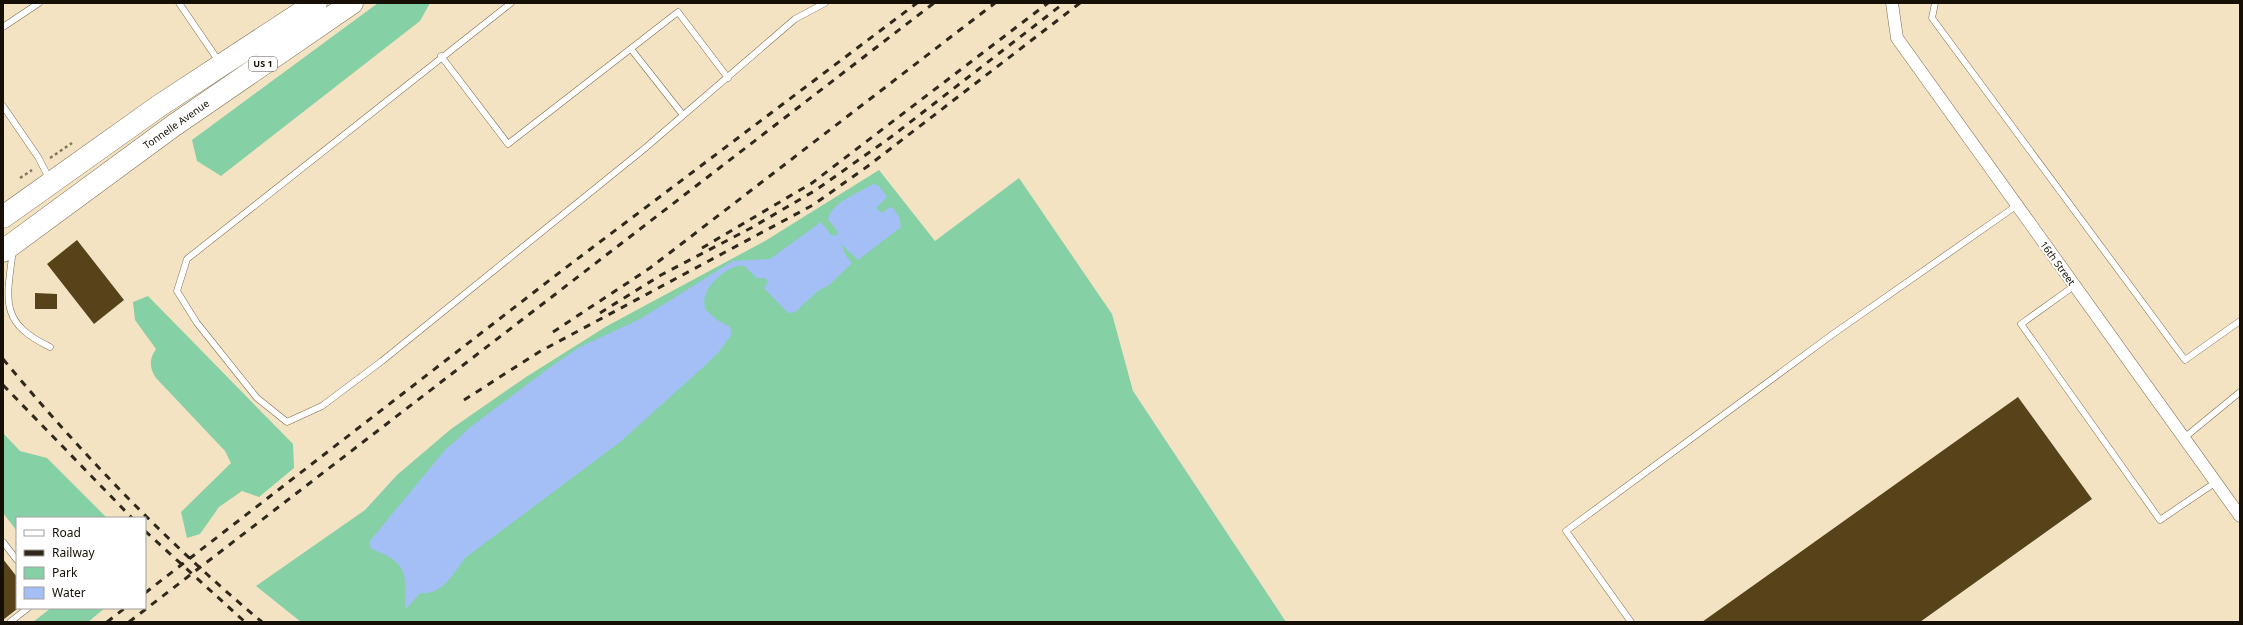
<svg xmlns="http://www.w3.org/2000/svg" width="2243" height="625" font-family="'Noto Sans',sans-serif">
  <rect width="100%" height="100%" fill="#f4e3c3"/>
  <!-- green -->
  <path fill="#86d0a6" d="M378 3H430L420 21 221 176 197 161 192 140Z
    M879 170 935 241 1019 178 1112 314 1133 391 1286 622H301L256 586 365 510 397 475 451 429 526 377 607 326 765 241Z
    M148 296 293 444 294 468 259 497 242 491 219 507 200 534 187 538 181 512 231 463 225 451 156 378C149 367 149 359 156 349L135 320 133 302Z
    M3 433 20 451 47 458 107 518H17V531L3 513Z
    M51 608H105L88 622H33Z"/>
  <!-- water -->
  <path fill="#a3bff6" d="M873 184 879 186 887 197 876 208 882 213 890 207 893 208 899 217 901 227 858 260 841 244 846 256 852 263 829 285 818 291 795 312 788 313 764 288 768 282 765 278H757L744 266C731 263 711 281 706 293 704 298 704 303 705 309L717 320 730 327 732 334 717 354 700 370 620 442 465 558C453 574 442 596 420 593L405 610C406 575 409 562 371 549L369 542 445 450 473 425 545 371 578 348 640 319 733 261 770 259 821 222 831 235 836 236 838 232 828 219C833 201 859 193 873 184Z"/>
  <!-- building -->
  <path fill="#57431a" d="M77 240 124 300 94 324 47 264Z
    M35 293 57 294V309H35Z
    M2018 397 2092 499 1920 622H1702Z
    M3 559 17 577V609L3 620Z"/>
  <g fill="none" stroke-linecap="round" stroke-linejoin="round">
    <defs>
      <path id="lane" d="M179 3 220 63
        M511 3 187 259 177 291 197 323 257 398 287 422 322 406 382 361 644 149 795 19 825 3
        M1935 3 1932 18 2185 360 2240 321
        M3 27 39 3
        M631 49 683 115
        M441 56 508 144 678 12 728 78
        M3 106 38 157 50 180
        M13 250C6 302 0 323 50 347
        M2074 286 2021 324 2160 520 2216 482
        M2184 438 2240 392
        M3 542 17 560
        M10 622 28 608
        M1631 622 1566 531 1833 334 2016 206"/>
      <path id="street" d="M1892 3 1897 38 2240 516"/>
      <path id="highway" d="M3 217 159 106 316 3
        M3 251 173 126 352 3"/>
    </defs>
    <!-- lane casing -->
    <use href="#lane" stroke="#7c6d50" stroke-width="7"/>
    <!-- street casing -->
    <use href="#street" stroke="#7c6d50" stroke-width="13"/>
    <!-- highway casing -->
    <use href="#highway" stroke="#7c6d50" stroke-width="23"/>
    <!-- path -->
    <path stroke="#817561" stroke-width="2.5" stroke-dasharray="3 3" stroke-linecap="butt" d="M50 158 72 143
      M20 178 32 170"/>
    <!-- lane -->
    <use href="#lane" stroke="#fff" stroke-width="6"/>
    <!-- street -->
    <use href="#street" stroke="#fff" stroke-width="12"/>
    <!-- highway -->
    <use href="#highway" stroke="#fff" stroke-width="22"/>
    <!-- rail -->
    <path stroke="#2f281b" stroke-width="3" stroke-dasharray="7 7" stroke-linecap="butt" d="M702 248 812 183 1048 3
      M600 313 661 275 751 228 816 190 891 137 1064 3
      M553 332 650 268 995 3
      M3 359C81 453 167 543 262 622
      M3 385 132 518
      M464 400 539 352 813 205 868 166 1080 3
      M145 531 245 622
      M145 593 564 269 917 3
      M107 622 125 608
      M129 622 934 3"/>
  </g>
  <g text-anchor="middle" stroke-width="4" stroke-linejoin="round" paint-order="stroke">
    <!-- shield labels -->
    <rect fill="#fff" stroke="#5b5750" stroke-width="1" x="249" y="57" width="28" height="14" rx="3"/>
    <g font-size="9" font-weight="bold" fill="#150f05">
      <text x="263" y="67">US 1</text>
    </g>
    <!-- street labels -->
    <g font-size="10" fill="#150f05" stroke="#fff">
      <text transform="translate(176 124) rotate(-35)" y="4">Tonnelle Avenue</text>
      <text transform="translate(2058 263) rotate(54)" y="4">16th Street</text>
    </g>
  </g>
  <!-- border -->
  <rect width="2243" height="625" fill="none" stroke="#150f05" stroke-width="8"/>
  <!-- legend -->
  <rect x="16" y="517" width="130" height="92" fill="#ffffff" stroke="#a19f9b"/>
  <rect x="24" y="530" width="20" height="6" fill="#ffffff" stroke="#a19f9b"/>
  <text x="52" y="537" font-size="12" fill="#150f05">Road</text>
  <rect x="24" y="550" width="20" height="6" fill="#2f281b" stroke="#a19f9b"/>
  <text x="52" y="557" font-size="12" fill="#150f05">Railway</text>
  <rect x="24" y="567" width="20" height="12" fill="#86d0a6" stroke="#a19f9b"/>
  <text x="52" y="577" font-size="12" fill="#150f05">Park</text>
  <rect x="24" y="587" width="20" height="12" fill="#a3bff6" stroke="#a19f9b"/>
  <text x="52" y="597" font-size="12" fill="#150f05">Water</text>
</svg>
